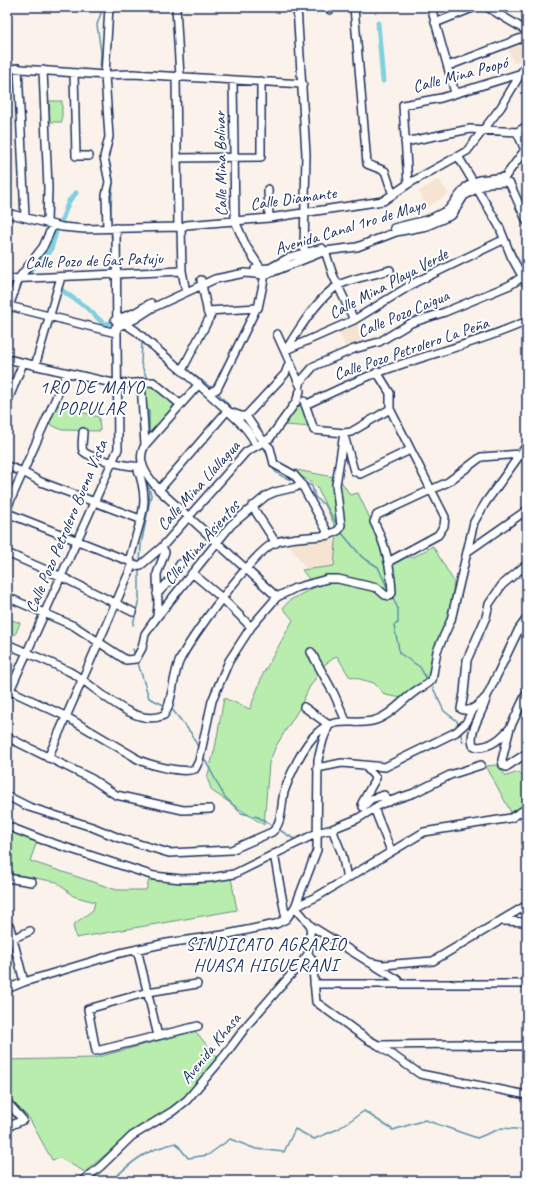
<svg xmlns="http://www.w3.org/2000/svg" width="534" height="1188" font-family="Caveat,sans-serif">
  <rect width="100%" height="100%" fill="#fbf3eb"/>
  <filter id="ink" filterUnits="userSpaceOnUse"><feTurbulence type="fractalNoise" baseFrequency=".025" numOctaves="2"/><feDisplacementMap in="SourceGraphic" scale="8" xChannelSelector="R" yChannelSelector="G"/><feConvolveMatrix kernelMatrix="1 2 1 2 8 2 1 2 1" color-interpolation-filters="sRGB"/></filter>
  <g filter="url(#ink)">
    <!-- built -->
    <path fill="#f6e4d3" d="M520 45 527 59 513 63 508 48Z
      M439 179 449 194 427 207 419 191Z
      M357 322 363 343 347 350 338 331Z
      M328 537 336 543 334 566 307 570 290 547 294 542 302 540Z"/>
    <!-- green -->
    <path fill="#b9edae" stroke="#6a8e86" d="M49 101H62V122H50Z
      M144 385H153L174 402 175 404 147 438Z
      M301 402 312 427 285 425 284 423Z
      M56 405 99 417 100 431 62 430 47 423Z
      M291 469 339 478 350 495 358 493 388 557H414L433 546 454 582 451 608 443 638 435 658 438 677 433 685 402 698 385 695 374 683 349 676 337 656 324 665 309 688 299 709 276 746 269 763 264 825 212 791 207 778 215 748 224 698 250 709 263 674 293 620 283 608 290 600 315 587 302 570 334 566 337 531 317 487Z
      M7 618 20 623 15 635 7 632Z
      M497 765 506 776 519 772 527 781 526 813 514 818 486 766Z
      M7 830 37 841 30 861 117 890H146L149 880 194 884 231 878 237 910 76 938 73 925 93 910 95 902 73 896 57 882 7 873Z
      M195 1031 218 1058 179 1104 138 1127 85 1172 60 1158 52 1160 29 1118 7 1096V1060L94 1058Z"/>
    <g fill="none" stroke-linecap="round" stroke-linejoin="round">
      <!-- stream -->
      <path stroke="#5890ab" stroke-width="1.5" d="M100 73 101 52 97 25 103 7
        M105 123V132
        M107 158C119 179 108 202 111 224
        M487 199 502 225 520 265
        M111 231 113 257
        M113 288 114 310
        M142 341 141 364 146 376 145 380
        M185 368 213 389
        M217 392 233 410
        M145 406 149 412V437
        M263 446C275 469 268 473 297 482
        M145 457 148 447
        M305 483 312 486 315 497 327 507 338 527
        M341 532 362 557 378 567 388 589
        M140 562 141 545 151 495 146 479
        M392 596 398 609V623L394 625C395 635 399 643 399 653L420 667 427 680
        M133 625 139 599V568
        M133 649 135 655
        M137 660 149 698 166 706
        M433 688 444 711 457 721 459 727
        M171 708 191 733 199 749
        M460 732 463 742
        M203 756 224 796 241 813 258 817 273 826
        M278 829 297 841
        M111 1181C134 1160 145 1150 176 1143L188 1158 208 1155 230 1139 256 1149 284 1152 295 1129 314 1139 338 1129 364 1111 393 1130 425 1120 477 1138 502 1128 527 1130"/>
      <!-- canal -->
      <path stroke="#81d0de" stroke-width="5" d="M378 23 383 81
        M60 225 69 201 76 193
        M29 272 40 258 50 252 56 232
        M60 289 87 308 104 324 110 323"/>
      <defs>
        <path id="minor" d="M176 7 180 77
          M297 7 306 154 304 248 306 252
          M330 7V10
          M354 7 367 164 385 171 393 195
          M431 7 455 93
          M487 7 527 31
          M435 23 475 7
          M448 66 527 36
          M7 68 105 75 133 74 303 84
          M18 68 25 217
          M43 70 48 188 47 223
          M74 73 76 156H89
          M176 77 178 227
          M517 132 525 150
          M405 142 470 129 517 132 527 126
          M458 156 499 226 511 256 527 285
          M177 158 261 157V81
          M408 184 403 105 441 98 522 73
          M268 189 269 218
          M7 213 62 227 85 229 178 227 181 228 186 225 269 218 383 201 408 184 467 151 501 107 527 63
          M107 228 106 195 109 182 104 157 109 137 105 75 109 7
          M181 228 182 271 185 287
          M394 228 430 219 448 210 466 187 479 180 505 177 527 147
          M325 251 333 275 354 320
          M255 269 270 268 290 257 322 248
          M7 279 182 271
          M201 280 208 314
          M9 306 116 333
          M207 311 258 308 265 275 246 246 235 221 233 80
          M7 312 19 278 43 247 53 225
          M115 320 134 313 151 303
          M124 323 136 331C166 358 198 383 227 410 238 421 250 430 256 445
          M115 328 135 319 152 308 215 279 245 273 265 275 325 251 357 247 396 232 427 226 452 215 464 196 476 189 488 183 505 182 510 184 527 222
          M277 334 300 385
          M286 350 354 320 416 282 503 240
          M286 350C298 330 319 296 339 285 355 277 374 275 390 270
          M7 359 117 384 153 382 180 404
          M35 366 61 277
          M182 370 213 311
          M377 372 390 393V409L445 517 444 526 438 535 388 562
          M141 382 145 445
          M300 382 314 366 354 349 379 342 411 323 445 312 510 285 522 277
          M199 384 145 445C135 462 148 477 159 490L277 597
          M209 393 217 389 256 309
          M304 401 314 430 344 433 351 432 390 409
          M7 403 23 363
          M305 405C329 394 352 382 377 373 427 354 479 343 527 321
          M246 416 285 374 290 361
          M83 432C83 437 81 447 83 451 89 458 132 468 141 466
          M345 439 354 471 360 474 410 450
          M7 466 23 472 41 482 140 519
          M159 490 227 411 241 416H246
          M252 506 276 543
          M7 508 67 373
          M7 513 131 562
          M329 535 339 530 341 525 336 485 344 433
          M467 552 527 510
          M7 553 62 577 133 612
          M132 566 141 565 162 547 246 452 270 438 296 402 300 391
          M192 573 222 598 251 627
          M157 594 171 579 180 564
          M7 597 74 626 126 660 136 659 142 648 145 634 157 617 231 525 266 496 275 492 296 487 301 483 294 475 274 464 270 448 264 442 246 416
          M157 616 158 605 157 574 165 552 162 547
          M7 644C29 654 51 662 72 673 97 687 134 729 164 715 172 705 173 676 179 662 189 639 253 553 274 543 290 536 312 538 329 535L301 483
          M311 652 334 694 346 721
          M7 689 65 716 133 756C142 764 183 774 195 769L199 761 212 701 229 661 251 627 277 597 295 588 327 579H338L377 588 385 595 389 596 392 593C391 568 385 543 374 522L377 515 448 482 481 457 521 454
          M527 692 510 728 502 760 503 765 506 767 527 753
          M487 696C481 703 470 714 461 709L464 693 467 660 486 617 489 604 502 585 527 564
          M7 697 118 449 116 228
          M304 707 329 725
          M510 728C501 738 492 747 477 747L473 745C468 731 484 711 487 696L519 629 527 618
          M7 737 92 779 116 795 183 810 210 809
          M48 758 132 566 130 558 132 551C141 515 151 504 137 467
          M364 765 376 778 362 803 363 807 371 799 384 795 389 802
          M317 768 342 763 385 767 456 732 466 723 474 708
          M7 796 29 807 92 827 119 838 169 853 231 850 272 832C283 823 281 804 284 792 290 774 303 746 317 733 335 716 351 725 372 721 390 717 402 700 417 690 422 687 428 685 432 680L437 651 451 620 474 522 486 502 527 445
          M374 808 391 851
          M7 826 43 840 154 876 181 879 210 878 234 874 317 833 332 829 357 819 381 804 414 793 450 775 481 765
          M332 829 342 854 347 878
          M274 854 286 919
          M7 878 32 882
          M295 907 318 896 424 832 511 818 527 808
          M295 907 311 926 398 980 397 984
          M503 921 527 922
          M7 927H10L24 982
          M7 941 30 931
          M137 949 158 1036
          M308 954 312 959 316 1002 367 1039 378 1045 420 1074 527 1095
          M368 962 383 965 433 961 527 905
          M197 984 148 992 88 1009 96 1051 198 1026
          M314 984H527
          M7 989 24 982 120 953 167 943 223 935 276 924 286 919 295 907 317 850 318 760 323 740 329 725
          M378 1045 464 1044 474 1046H527
          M7 1102 23 1120 7 1127
          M83 1181 101 1166 132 1136 173 1111 187 1100 225 1055 248 1024 302 962 308 954 311 926"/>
      </defs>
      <!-- minor casing -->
      <use href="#minor" stroke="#1b2f5e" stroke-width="10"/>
      <!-- minor -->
      <use href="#minor" stroke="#fff" stroke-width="7"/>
    </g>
  </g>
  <g text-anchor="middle" stroke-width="4" stroke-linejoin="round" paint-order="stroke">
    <!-- street labels -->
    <g font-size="17" fill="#1b2f5e" stroke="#fff">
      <text transform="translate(460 74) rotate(-15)" y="6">Calle Mina Poopó</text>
      <text transform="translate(220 164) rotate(-91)" y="6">Calle Mina Bolivar</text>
      <text transform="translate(293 198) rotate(-8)" y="6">Calle Diamante</text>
      <text transform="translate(350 226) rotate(-17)" y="6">Avenida Canal 1ro de Mayo</text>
      <text transform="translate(94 260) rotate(-2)" y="6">Calle Pozo de Gas Patuju</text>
      <text transform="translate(388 283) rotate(-28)" y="6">Calle Mina Playa Verde</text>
      <text transform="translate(403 313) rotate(-23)" y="6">Calle Pozo Caigua</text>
      <text transform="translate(411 348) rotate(-19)" y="6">Calle Pozo Petrolero La Peña</text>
      <text transform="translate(198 485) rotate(-48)" y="6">Calle Mina Llallagua</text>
      <text transform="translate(66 526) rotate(-67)" y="6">Calle Pozo Petrolero Buena Vista</text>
      <text transform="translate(201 542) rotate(-49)" y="6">Clle Mina Asientos</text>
      <text transform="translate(210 1048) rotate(-51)" y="6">Avenida Khasa</text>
    </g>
    <!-- neighbourhood labels -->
    <g font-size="18" letter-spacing="1" fill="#1b2f5e" stroke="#fff">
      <text x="92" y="393">1RO DE MAYO<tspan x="92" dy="21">POPULAR</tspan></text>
      <text x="266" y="950">SINDICATO AGRARIO<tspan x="266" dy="21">HUASA HIGUERANI</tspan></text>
    </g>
  </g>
  <!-- margin -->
  <rect width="534" height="1188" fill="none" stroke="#fff" stroke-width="24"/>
  <rect x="12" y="12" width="510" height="1164" fill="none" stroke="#1b2f5e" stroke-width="1.5" filter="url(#ink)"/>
</svg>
